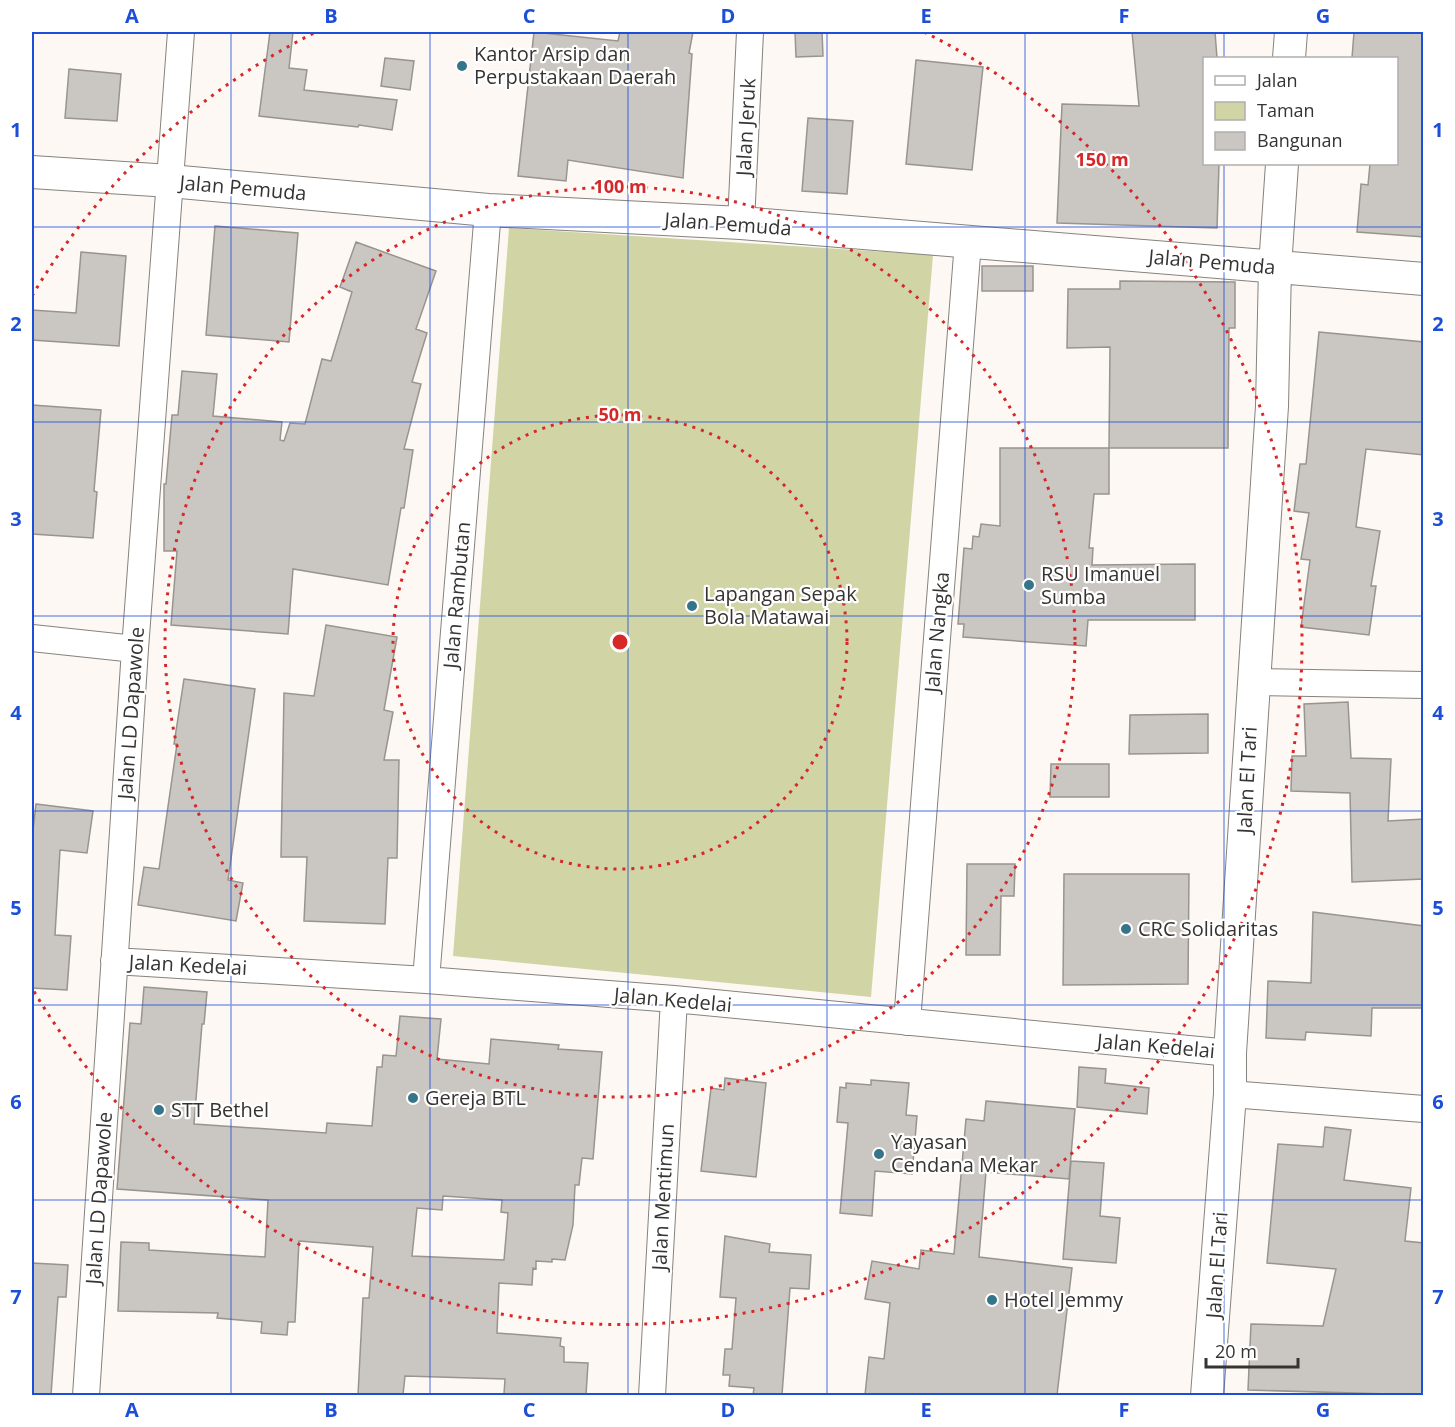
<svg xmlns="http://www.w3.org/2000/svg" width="1455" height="1427" font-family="'Open Sans',sans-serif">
  <rect width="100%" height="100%" fill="#fdf8f3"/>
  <!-- park -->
  <path fill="#d1d4a4" d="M509 228 933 255 871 997 453 956Z"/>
  <!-- building -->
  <path fill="#cac6c1" stroke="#98948f" stroke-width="1.5" fill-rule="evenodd" d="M270 32H293L289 68 307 70 304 90 397 100 392 130 359 125 358 127 259 116Z
    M534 32 618 41 620 32H693L689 53 692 54 683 178 568 160 566 181 518 176Z
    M795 32H822L823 56 796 57Z
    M1132 32H1215L1217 58H1204V164H1219L1217 228 1057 223 1062 104 1139 106Z
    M1354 32H1424V237L1357 232 1361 184 1368 185 1370 164H1396V58H1352Z
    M385 58 414 61 410 90 381 86Z
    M916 60 983 67 972 170 906 164Z
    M69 69 121 74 117 121 65 118Z
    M808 118 853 121 847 194 802 191Z
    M215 226 298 233 289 342 206 335Z
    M356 242 436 271 416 329 427 333 412 382 421 384 404 449 413 450 404 508H401L388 585 293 569 288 634 171 625 177 551H164V484H166L172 415H178L182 371 217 374 213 416 282 422 280 440 284 441 290 423 305 424 322 359 331 361 352 292 340 287Z
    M81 252 126 256 119 346 32 340V310L76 313Z
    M982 266H1033V291H982Z
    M1120 281 1235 282V328H1229L1228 448H1109L1110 347 1067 348 1068 289H1120Z
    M1319 332 1424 342V455L1366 449 1356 527 1380 531 1371 586H1376L1369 635 1301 627 1310 560 1301 559 1309 513 1294 511 1300 464H1306Z
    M32 405 101 410 94 491 97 492 93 538 32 534Z
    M1000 448H1109V494H1094L1089 548H1093L1092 565 1195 564V620H1088L1086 646 963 637 964 624H958L964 548 972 549 973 536 979 537 981 524 1000 526Z
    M326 625 397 637 384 710 393 712 384 760H399L397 858H388L385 924 304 921 307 857H281L284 693 314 696Z
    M184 679 255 689 228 880 243 883 236 921 138 905 144 867 159 869 177 744H174Z
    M1348 702 1351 758 1391 759 1388 821 1424 819V879L1352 882 1350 793 1291 791 1292 756H1306L1304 704Z
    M1208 714V753L1129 754 1130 715Z
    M1051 764H1109V797H1050Z
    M36 804 93 811 87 853 60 850 55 935 71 936 67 990 32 988V839Z
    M967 864H1015L1014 896H1001L1000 955H966Z
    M1064 874H1189L1188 984 1063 985Z
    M1313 912 1424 926V1008H1372L1371 1036 1306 1032 1305 1040 1266 1038 1268 981 1311 983Z
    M144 987 207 992 204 1024H202L194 1124 326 1133 327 1123 372 1126 377 1067H382L383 1055 396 1056 400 1016 441 1019 437 1059 489 1064 491 1039 559 1045 558 1049 602 1052 593 1159 582 1158 579 1185H575L573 1225 565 1260 552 1259V1262L536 1261V1269L533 1268 532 1285 499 1283 497 1333 561 1338 560 1346 564 1347V1362L588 1363 586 1395 504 1394 505 1379 405 1376 403 1395H358L363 1298H369L373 1247 299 1241 295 1322H288L287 1335 261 1333 262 1322 217 1318 218 1313 118 1311 121 1242 149 1243V1250L265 1257 268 1200 117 1189 130 1023 141 1024ZM443 1196 502 1200 501 1212 508 1213 504 1260 412 1256 417 1208 442 1210Z
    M1079 1067 1106 1069 1105 1083 1149 1088 1147 1114 1077 1107Z
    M725 1078 766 1083 756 1177 701 1171 711 1088 724 1090Z
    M871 1080 909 1083 906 1115 917 1116 912 1174 875 1171 872 1216 840 1213 848 1123 837 1122 840 1087 846 1088V1083L871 1085Z
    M986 1101 1075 1109 1069 1179 986 1172 979 1257 1072 1268 1057 1395H865L869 1357 884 1359 890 1303 865 1299 872 1261 919 1269 921 1250 954 1254 966 1119 984 1121Z
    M1325 1127 1351 1130 1344 1180 1411 1188 1405 1241 1424 1243V1395L1248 1390 1251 1324 1323 1326 1336 1269 1267 1263 1278 1144 1323 1147Z
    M1071 1161 1104 1163 1100 1216 1120 1218 1116 1263 1063 1259Z
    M725 1236 770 1244 769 1252 811 1255 809 1289 790 1288 782 1395H753L754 1388 729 1386 730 1375H723L725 1349H732L736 1298 720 1297Z
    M32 1263 68 1265 66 1297H58L51 1395H32Z"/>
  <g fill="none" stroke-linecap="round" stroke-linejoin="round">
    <defs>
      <path id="minor" d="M741 223 750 32
        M32 638 135 649
        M1253 682 1424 685
        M114 961 426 980 674 999 1230 1053
        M426 980 488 210
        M907 1022 968 242
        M1230 1094 1424 1109
        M86 1396 135 649 181 32
        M652 1396 674 999"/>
      <path id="tertiary" d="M1289 58 1291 32
        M32 172 170 181 488 210 741 223 1424 279
        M1207 1396 1230 1094V1053L1272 406 1275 267 1282 164"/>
    </defs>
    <!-- minor casing -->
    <use href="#minor" stroke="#86827d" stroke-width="28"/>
    <!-- tertiary casing -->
    <use href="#tertiary" stroke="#86827d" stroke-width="34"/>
    <!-- minor -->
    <use href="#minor" stroke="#fff" stroke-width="26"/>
    <!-- tertiary -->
    <use href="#tertiary" stroke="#fff" stroke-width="32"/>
  </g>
  <!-- grid -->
  <path fill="none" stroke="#1d4ed8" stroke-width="1.5" stroke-opacity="0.55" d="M231 32V1396M430 32V1396M628 32V1396M827 32V1396M1025 32V1396M1224 32V58M1224 164V1396M32 227H1424M32 422H1424M32 616H1424M32 811H1424M32 1005H1424M32 1200H1424"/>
  <!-- distance rings -->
  <g fill="none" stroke="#d62828" stroke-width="3" stroke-dasharray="3 6">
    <circle cx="620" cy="642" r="227"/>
    <circle cx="620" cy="642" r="455"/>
    <path d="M32 296A682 682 0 0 1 316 32M924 32A682 682 0 1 1 32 988"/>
  </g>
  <!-- markers -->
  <g fill="#357489" stroke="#fff" stroke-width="2">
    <circle cx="462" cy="66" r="6"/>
    <circle cx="1029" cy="585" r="6"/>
    <circle cx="692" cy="606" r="6"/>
    <circle cx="1126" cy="929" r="6"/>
    <circle cx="413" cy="1098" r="6"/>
    <circle cx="159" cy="1110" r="6"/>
    <circle cx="879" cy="1154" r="6"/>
    <circle cx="992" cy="1300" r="6"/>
  </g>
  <g text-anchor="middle" stroke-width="4.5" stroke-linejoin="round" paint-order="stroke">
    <!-- poi labels -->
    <g font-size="20" fill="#363432" stroke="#fff" text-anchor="start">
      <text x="474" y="61">Kantor Arsip dan<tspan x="474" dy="23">Perpustakaan Daerah</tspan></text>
      <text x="1041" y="581">RSU Imanuel<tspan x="1041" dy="23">Sumba</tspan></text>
      <text x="704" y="601">Lapangan Sepak<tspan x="704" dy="23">Bola Matawai</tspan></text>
      <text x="1138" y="936">CRC Solidaritas</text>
      <text x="425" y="1105">Gereja BTL</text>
      <text x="171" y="1117">STT Bethel</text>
      <text x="891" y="1149">Yayasan<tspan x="891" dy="23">Cendana Mekar</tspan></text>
      <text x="1004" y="1307">Hotel Jemmy</text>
    </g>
    <!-- street labels -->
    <g font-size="20" fill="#363432" stroke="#fff">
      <text transform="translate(746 127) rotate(-87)" y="7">Jalan Jeruk</text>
      <text transform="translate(243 188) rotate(5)" y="7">Jalan Pemuda</text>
      <text transform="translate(728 224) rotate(4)" y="7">Jalan Pemuda</text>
      <text transform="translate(1212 262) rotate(5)" y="7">Jalan Pemuda</text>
      <text transform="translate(457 595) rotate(-85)" y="7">Jalan Rambutan</text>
      <text transform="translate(937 632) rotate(-85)" y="7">Jalan Nangka</text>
      <text transform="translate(131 713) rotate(-86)" y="7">Jalan LD Dapawole</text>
      <text transform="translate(1247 780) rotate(-87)" y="7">Jalan El Tari</text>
      <text transform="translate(188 965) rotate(3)" y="7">Jalan Kedelai</text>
      <text transform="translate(673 1000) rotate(5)" y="7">Jalan Kedelai</text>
      <text transform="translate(1156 1046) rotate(5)" y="7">Jalan Kedelai</text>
      <text transform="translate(663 1197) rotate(-87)" y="7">Jalan Mentimun</text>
      <text transform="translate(99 1198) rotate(-86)" y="7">Jalan LD Dapawole</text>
      <text transform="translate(1217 1265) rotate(-86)" y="7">Jalan El Tari</text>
    </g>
  </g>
  <circle cx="620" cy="642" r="9" fill="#d62828" stroke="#fff" stroke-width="3"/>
  <g font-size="18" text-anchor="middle" font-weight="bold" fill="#d62828" stroke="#fff" stroke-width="4.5" stroke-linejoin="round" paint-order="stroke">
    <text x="1102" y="166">150 m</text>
    <text x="620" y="193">100 m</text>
    <text x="620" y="421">50 m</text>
  </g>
  <!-- border -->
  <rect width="1455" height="1427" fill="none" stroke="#ffffff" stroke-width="66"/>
  <!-- legend -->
  <rect x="1203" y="57" width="195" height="108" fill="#ffffff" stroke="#afaead" stroke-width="1.5"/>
  <rect x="1215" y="76" width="30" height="9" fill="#ffffff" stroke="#afaead" stroke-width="1.5"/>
  <text x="1257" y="87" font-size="18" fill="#363432">Jalan</text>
  <rect x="1215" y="102" width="30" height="18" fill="#d1d4a4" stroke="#afaead" stroke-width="1.5"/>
  <text x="1257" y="117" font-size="18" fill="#363432">Taman</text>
  <rect x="1215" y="132" width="30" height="18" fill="#cac6c1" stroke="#afaead" stroke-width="1.5"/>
  <text x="1257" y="147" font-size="18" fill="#363432">Bangunan</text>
  <!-- scale -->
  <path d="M1206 1358v9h92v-9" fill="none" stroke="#363432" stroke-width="3"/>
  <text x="1215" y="1358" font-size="18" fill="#363432" stroke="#ffffff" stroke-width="4.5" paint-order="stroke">20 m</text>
  <rect x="33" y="33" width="1389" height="1361" fill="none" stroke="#1d4ed8" stroke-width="2"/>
  <g font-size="20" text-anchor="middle" font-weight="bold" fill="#1d4ed8">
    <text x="132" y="23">A</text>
    <text x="331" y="23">B</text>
    <text x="529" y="23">C</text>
    <text x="728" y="23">D</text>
    <text x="926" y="23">E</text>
    <text x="1124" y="23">F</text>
    <text x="1323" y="23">G</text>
    <text x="16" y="137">1</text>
    <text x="1438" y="137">1</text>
    <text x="16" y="331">2</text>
    <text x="1438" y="331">2</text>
    <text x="16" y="526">3</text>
    <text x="1438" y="526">3</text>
    <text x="16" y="720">4</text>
    <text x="1438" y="720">4</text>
    <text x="16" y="915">5</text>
    <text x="1438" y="915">5</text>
    <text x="16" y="1109">6</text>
    <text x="1438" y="1109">6</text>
    <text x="16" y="1304">7</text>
    <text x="1438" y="1304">7</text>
    <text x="132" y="1417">A</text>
    <text x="331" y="1417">B</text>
    <text x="529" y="1417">C</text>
    <text x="728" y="1417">D</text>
    <text x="926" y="1417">E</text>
    <text x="1124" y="1417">F</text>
    <text x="1323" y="1417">G</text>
  </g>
</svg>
